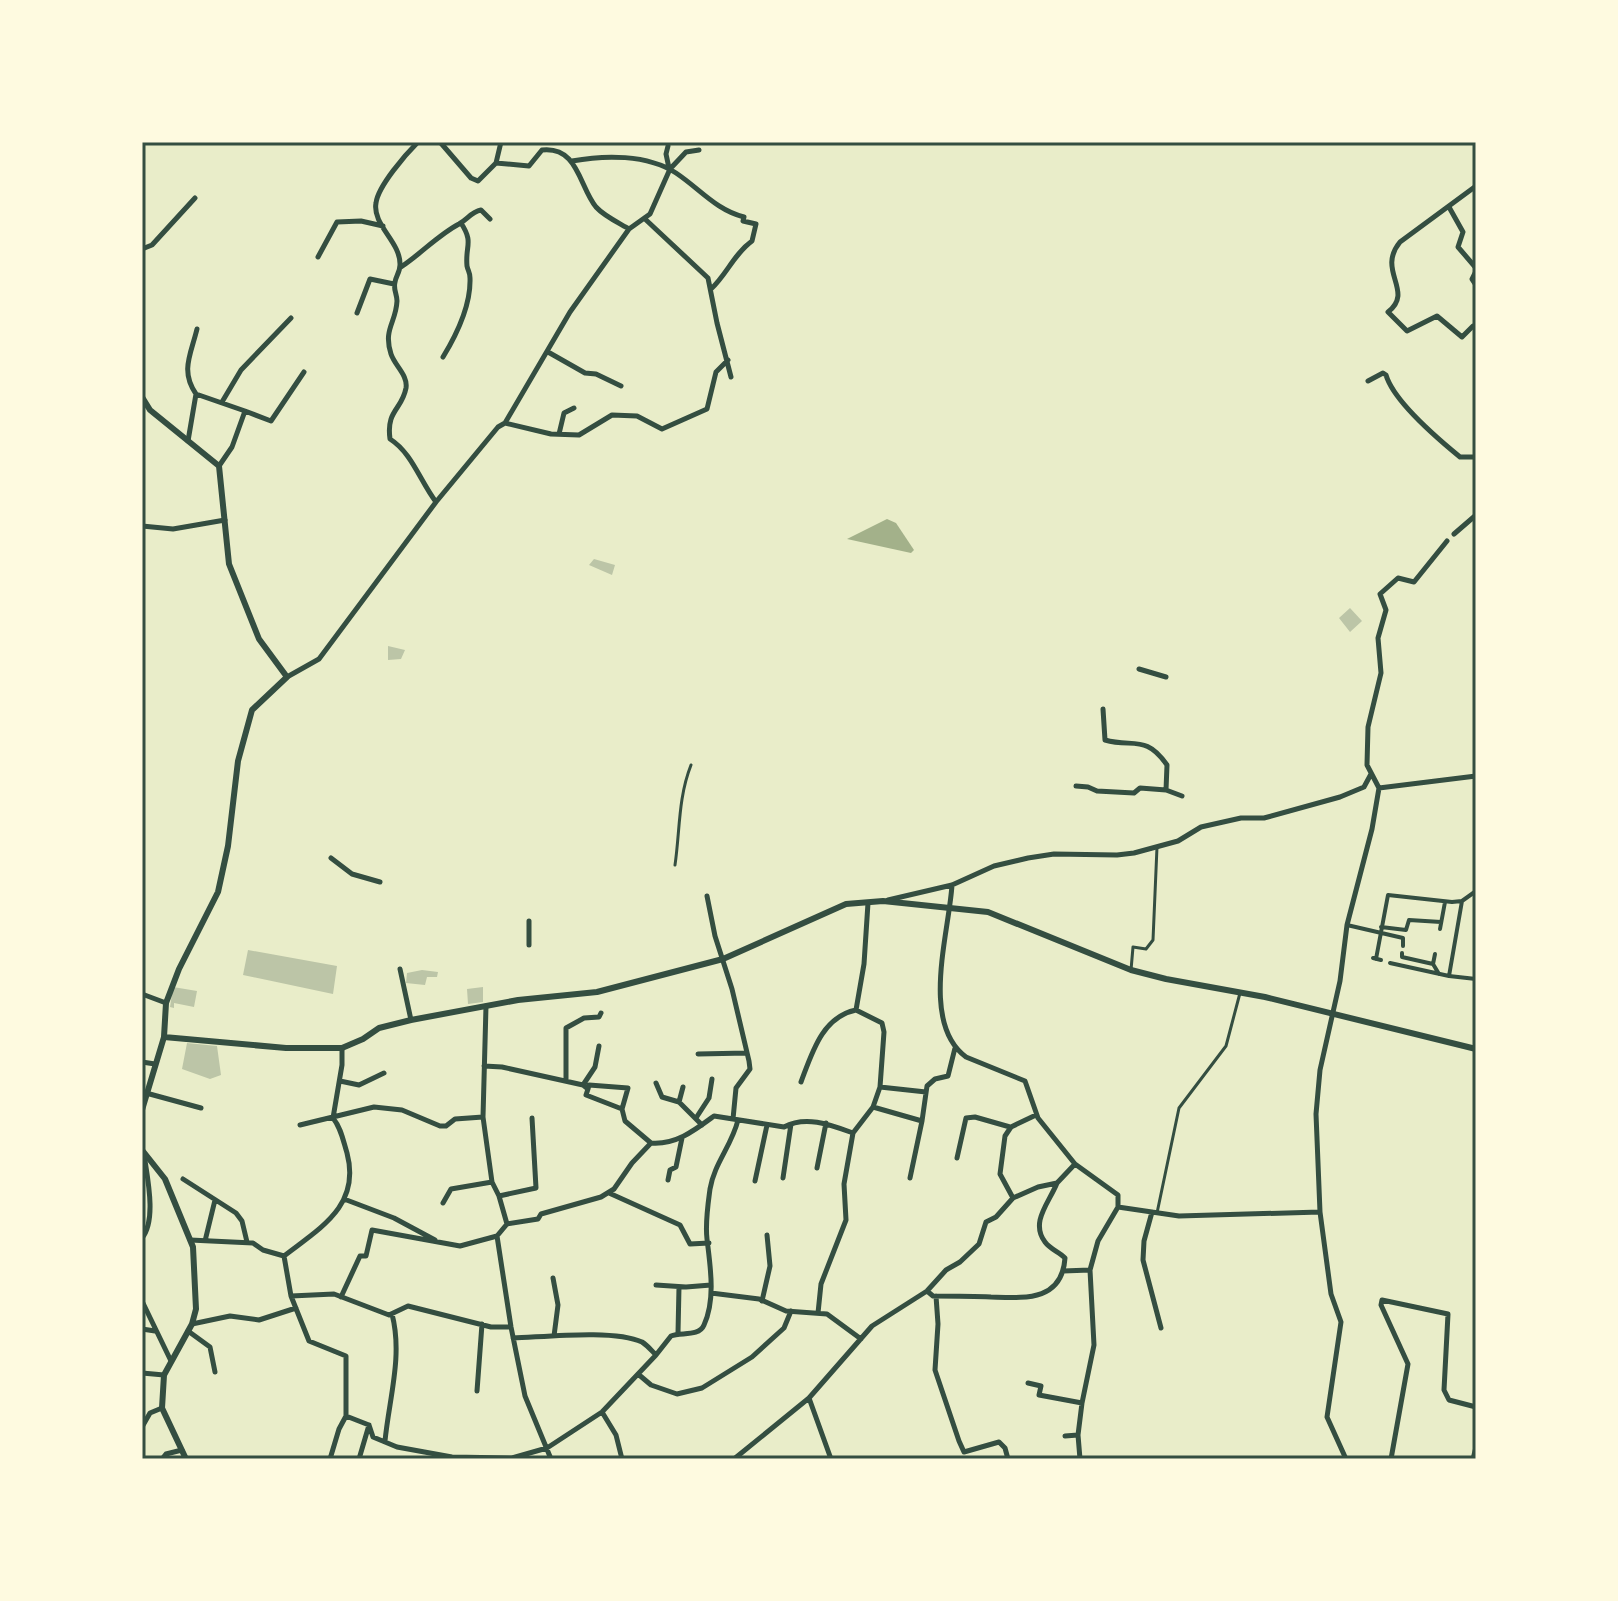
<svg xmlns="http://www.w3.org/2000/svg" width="1618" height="1601" font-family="Jost,sans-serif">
  <rect width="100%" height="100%" fill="#e9edc9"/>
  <!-- water -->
  <path fill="#a3b18a" d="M887 519 896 523 914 550 911 553 847 539Z"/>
  <!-- building -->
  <path fill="#bcc5a7" d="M594 559 615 565 612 575 589 565Z
    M1350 608 1362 621 1350 632 1339 618Z
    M388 646 405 650 401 659 388 660Z
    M248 950 337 966 333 994 243 975Z
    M422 970 438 972 437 977H427L425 985 406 983 407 973Z
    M173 987 197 991 194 1007 174 1003V1008L170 1007Z
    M483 987V1002L468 1004 467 989Z
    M187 1043 217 1046 221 1075 210 1079 182 1069Z"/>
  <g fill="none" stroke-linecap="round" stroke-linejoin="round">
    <!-- service -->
    <path stroke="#344e41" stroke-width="3" d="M675 865C680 831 678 798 691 765
      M1131 970 1133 947 1146 949 1153 940 1157 847
      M1157 1213 1179 1108 1226 1046 1240 993"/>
    <!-- pedestrian -->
    <path stroke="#344e41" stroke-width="4" d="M1347 925 1403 938V946
      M1381 927 1406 930 1409 920 1441 922
      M1440 929 1445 902
      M1402 953V957L1433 964
      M1435 954 1433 964 1439 974
      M1373 958 1381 960
      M1376 959 1388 895 1452 902 1462 901 1476 891
      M1390 963 1449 976 1476 979
      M1449 976 1462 901"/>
    <!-- minor -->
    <path stroke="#344e41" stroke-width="5" d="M418 142C406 154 378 186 376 203 372 225 401 242 400 265 400 272 396 276 395 282 393 289 397 294 397 301 396 323 383 329 391 354 395 366 408 375 406 388 402 410 386 410 390 439 412 453 420 481 436 502
      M440 142 471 178 478 181 496 163 501 142
      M668 146 666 154 669 168
      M572 161C604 155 647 154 676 173 700 189 716 210 744 217L743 221 756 224 752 241C734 254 727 274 711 289
      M496 163 529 166 542 150C578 146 579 186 596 207 604 216 619 223 629 229
      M1476 186 1400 242C1376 271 1415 291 1388 312L1407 331 1437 316 1462 337 1473 326 1476 327
      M1449 207 1463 232 1458 247 1476 268
      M645 219 708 278 717 323 731 377
      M142 249 152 245 195 198
      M318 257 337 222 361 221 383 226
      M401 267C422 253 438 235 459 224 468 219 471 212 481 210L490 219
      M1476 271 1472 279 1476 285
      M1476 301V304
      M357 313 370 279 394 284
      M548 352 585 373 596 374 621 386
      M443 357C457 334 471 305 470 278 470 272 468 271 467 266 465 245 474 243 461 223
      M1368 381 1383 373 1386 375C1394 402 1438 439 1460 457H1476
      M196 394 245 411 232 447 219 466
      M222 402 241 370 291 318
      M245 411 271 421 304 372
      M505 423 551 434 579 435 612 415 637 416 662 429 707 409 716 372 728 360
      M559 434 564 413 574 408
      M188 441 196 394C180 371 191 354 197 329
      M142 526 173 529 225 520
      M1454 534 1476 515
      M1139 669 1166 677
      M287 677 319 659 436 502 498 427 505 423 570 312 629 229 650 214 670 169 686 152 699 150
      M1103 709 1105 740C1133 748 1146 734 1167 765L1166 790
      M1076 786 1088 787 1097 791 1134 793 1140 788 1166 790 1182 796
      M1379 788 1476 776
      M331 858 352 874 380 882
      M952 885C949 933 920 1023 966 1057L1025 1081 1038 1118 1075 1164 1118 1195V1207L1179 1216 1320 1212
      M707 896 715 936 732 989 749 1061 750 1069 736 1088 733 1119
      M888 900 952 885 994 866 1028 858 1054 854 1117 855 1134 853 1178 841 1201 827 1241 818H1264L1340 797 1364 787 1371 774
      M529 921V945
      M400 969 411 1020
      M142 994 166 1003
      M486 1006 483 1117 492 1182 499 1196 507 1224 497 1236 511 1327 525 1396 551 1459
      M698 1054 747 1053
      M142 1062 155 1064
      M484 1066 502 1067 583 1085 588 1089 586 1095 622 1109 625 1121 651 1143
      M340 1081 359 1085 384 1073
      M566 1081V1028L584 1018 599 1017 601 1013
      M801 1082C812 1053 822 1017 856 1010
      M656 1083 662 1097 679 1102 702 1125
      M583 1085 595 1067 599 1046
      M880 1087 926 1092
      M588 1089 589 1085 628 1088 622 1109
      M146 1093 201 1108
      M679 1102 683 1087
      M873 1107 922 1121
      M696 1118 709 1098 712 1079
      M300 1125 374 1107 402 1110 440 1126H446L455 1119 483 1117
      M957 1158 966 1118 975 1117 1010 1127
      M817 1168 826 1123
      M783 1178 791 1124
      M910 1178 922 1121 927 1086 935 1079 948 1076 955 1048
      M183 1179 236 1213 242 1221 247 1242
      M668 1180 670 1170 676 1167 682 1138
      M755 1181 767 1125
      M609 1193 680 1225 690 1244 709 1243
      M499 1196 536 1188 532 1118
      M1013 1198 1000 1174 1005 1136 1011 1127 1036 1115
      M344 1199 394 1218 435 1240
      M443 1203 451 1189 492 1182
      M1152 1212 1144 1241 1143 1260 1161 1328
      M507 1224 538 1219 541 1214 601 1197 614 1189 632 1163 651 1143C676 1145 695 1130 714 1116L784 1127C806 1115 831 1125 853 1133
      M142 1238C157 1220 147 1176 144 1154
      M190 1240 253 1243 263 1250 284 1256 291 1296 334 1294 389 1315 408 1306 491 1327H511
      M205 1241 215 1200
      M284 1256C320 1228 361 1206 347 1153 343 1140 341 1128 333 1118L342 1065V1048
      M1063 1271 1090 1270
      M553 1278 558 1305 554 1336
      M656 1285 686 1287 711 1285
      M927 1291 933 1296C953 1296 972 1296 991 1297 1024 1298 1062 1302 1065 1258 1059 1252 1050 1249 1045 1242 1030 1222 1049 1203 1057 1183
      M711 1293 759 1299 786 1311 827 1314 861 1339
      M291 1296 309 1341 346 1356V1416L339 1429 330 1459
      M936 1296 938 1324 935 1370 959 1441 964 1452 999 1442 1005 1448 1008 1459
      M341 1297 360 1256H366L372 1230 460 1246 497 1236
      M142 1301 171 1361
      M762 1301 770 1266 767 1235
      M818 1313 821 1284 846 1220 844 1184 853 1133 873 1107 880 1087 884 1032 882 1023 856 1010 864 964 868 903
      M192 1324 230 1316 259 1320 296 1308
      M142 1329 155 1331
      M188 1331 210 1347 215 1372
      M678 1333 679 1287
      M656 1355 671 1336C681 1332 699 1337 704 1325 716 1299 710 1265 707 1239 705 1223 708 1204 710 1189 714 1164 732 1145 738 1120
      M142 1373 164 1375
      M638 1374 651 1385 677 1394 702 1388 752 1357 784 1328 791 1311
      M1028 1383 1041 1386 1039 1395 1082 1403
      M477 1391 482 1324
      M809 1398 831 1459
      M602 1412 616 1435 622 1459
      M346 1416 369 1425 373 1437 397 1447 452 1457 512 1458 547 1448 602 1412 656 1355C652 1351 647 1345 642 1342 614 1329 544 1337 513 1338
      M142 1427 150 1413 162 1408
      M1065 1436 1078 1435
      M385 1441C389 1399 403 1356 392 1314
      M162 1459 166 1454 182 1450
      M359 1459 369 1425
      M734 1459 809 1398 872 1326 927 1291 946 1270 960 1262 979 1244 986 1222 996 1217 1013 1198 1038 1187 1057 1183 1075 1164
      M1080 1459 1078 1435 1082 1403 1094 1345 1090 1270 1098 1241 1118 1207
      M1346 1459 1327 1417 1341 1322 1331 1294 1320 1212 1316 1114 1320 1070 1340 981 1347 925 1372 829 1379 788 1367 765 1368 727 1381 673 1378 638 1386 610 1380 594 1398 578 1414 582 1447 541
      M1391 1459 1408 1364 1381 1305 1382 1300 1448 1314 1444 1390 1449 1400 1476 1407
      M1473 1459 1476 1447"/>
    <!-- tertiary -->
    <path stroke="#344e41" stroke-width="6" d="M142 397 150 410 219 466 229 564 259 639 287 677 252 710 238 761 228 846 218 892 179 969 166 1003 164 1037 142 1110
      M164 1037 286 1048H342L363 1039 379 1028 411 1020 518 1000 597 992 723 959 846 904 883 901 988 912 1131 970 1166 979 1265 997 1476 1049
      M142 1150 165 1179 193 1247 196 1309 192 1324 164 1375 162 1408 186 1459"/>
  </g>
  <!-- border -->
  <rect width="1618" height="1601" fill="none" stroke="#fefae0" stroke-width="288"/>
  <rect x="144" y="144" width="1330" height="1313" fill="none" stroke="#344e41" stroke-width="3"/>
</svg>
